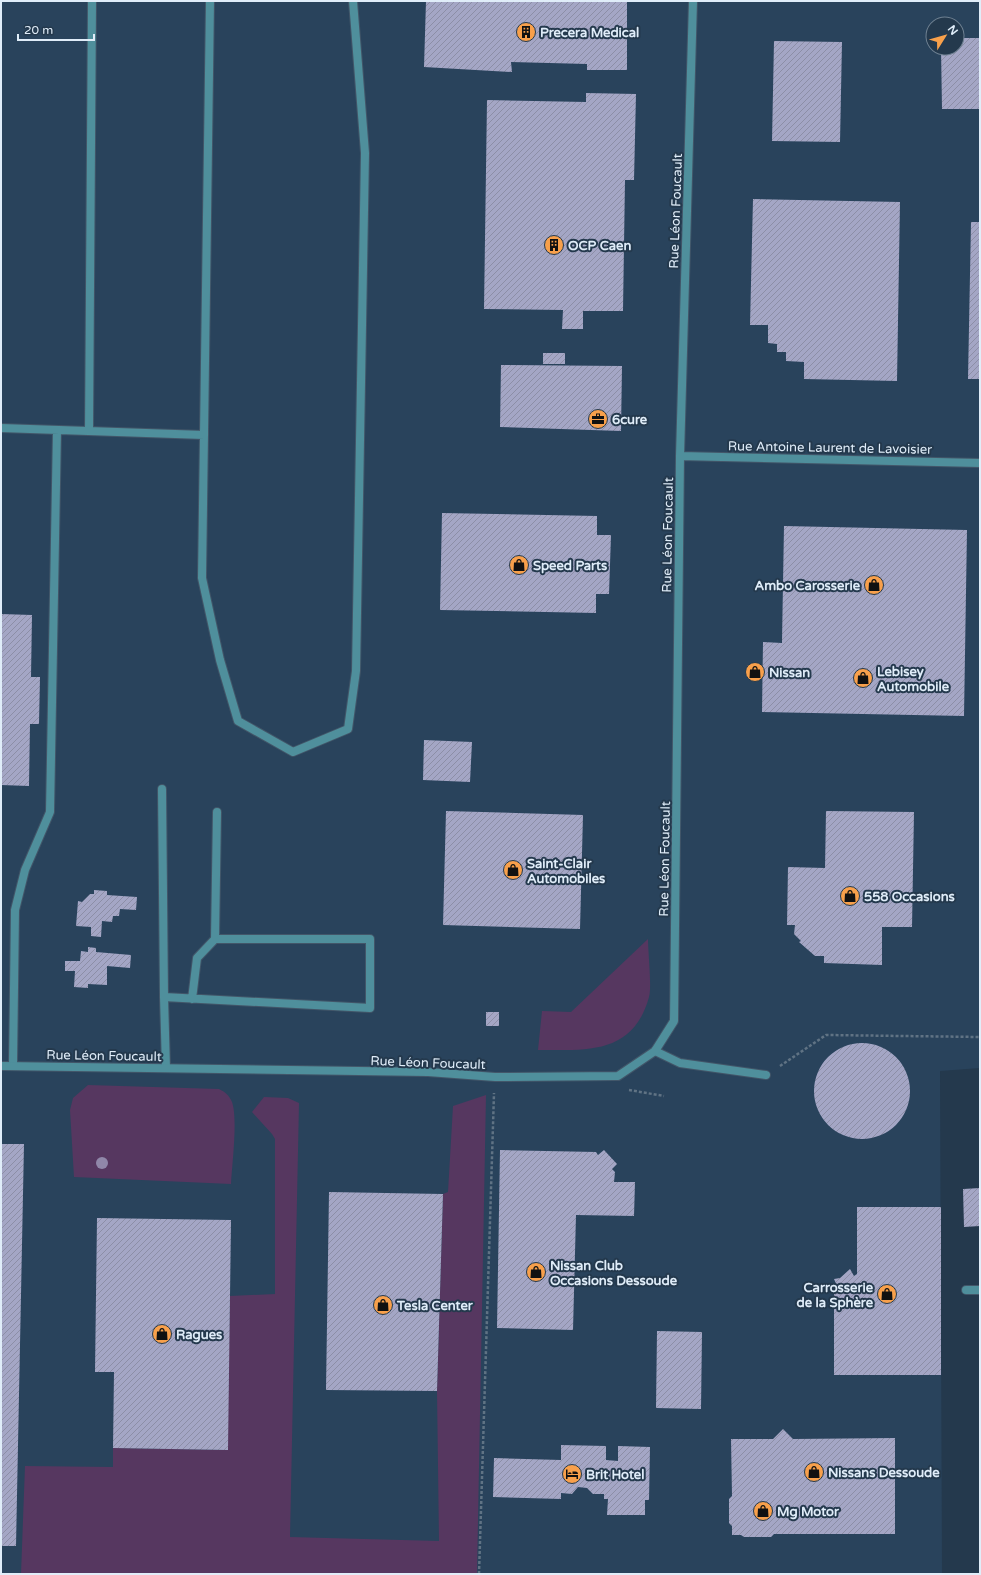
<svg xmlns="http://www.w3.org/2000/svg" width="981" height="1575" font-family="'Varela Round',sans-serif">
  <defs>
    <pattern id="building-hatch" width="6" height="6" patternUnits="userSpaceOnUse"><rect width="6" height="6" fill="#a4a6c5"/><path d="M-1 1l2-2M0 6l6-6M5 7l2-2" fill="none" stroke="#8c8ea6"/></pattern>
  </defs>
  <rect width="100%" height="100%" fill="#24394d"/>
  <!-- built -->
  <path fill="#29435c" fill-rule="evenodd" d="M1 1H980V1068L940 1071 942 1573 980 1574H1ZM933 24H957V48H933Z"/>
  <!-- grass -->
  <path fill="#563760" d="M648 939C648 952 652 987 649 997 633 1055 587 1050 538 1050L542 1011 571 1012Z
    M88 1085 219 1089C225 1092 229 1095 232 1102 238 1119 232 1164 231 1184L74 1177 70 1110 73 1098Z
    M486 1095 477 1574H21L25 1466 113 1467V1448L227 1450 230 1296 275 1294V1139L272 1134 252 1112 264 1097 288 1098 299 1103 290 1537 439 1541 437 1391 443 1194 448 1192 453 1106Z"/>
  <!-- building -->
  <path fill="url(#building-hatch)" d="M426 1H627V70H587V64L511 62 512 72 424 67Z
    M957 38H980V109H942L941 48H957Z
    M774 41 842 42 840 142 772 141Z
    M586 93 636 94 634 180H625L623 311H583V329H562L563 310 484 309 487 100 586 102Z
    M753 199 900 202 897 381 804 379V362L786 361V352H777V344L768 343V325H750Z
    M971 222H980V379H968Z
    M543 353H565V364H543Z
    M501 365 622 366 621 431 500 427Z
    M442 513 597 516V535H611L609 594H596V613L440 610Z
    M784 526 967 530 964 716 762 712 763 642 782 643V641Z
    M1 614 32 615 31 677H40L39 724H30L29 786 1 785Z
    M424 740 472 742 470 782 423 780Z
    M446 811 583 815 580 929 443 925Z
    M826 811 914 812 912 927H882V965L824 963V956H815L799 942 801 941 794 934 795 925H787L788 867 825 868Z
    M94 890 107 891V895L137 897 136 910 120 909 119 916H113L112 922 102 921 101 937 91 936V927L76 926 78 901 82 902 90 894H94Z
    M88 947 96 948V952L131 955 130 968 107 966V985L88 984V988L74 987 75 971H65V961H80L81 951 88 952Z
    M486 1012H499V1026H486Z
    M814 1091a48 48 0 1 1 96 0a48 48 0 1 1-96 0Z
    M1 1144H24L16 1546H1Z
    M500 1150 596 1152 598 1155 604 1150 617 1164 612 1169 615 1172 614 1182H635L634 1216 576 1215 573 1330 497 1328Z
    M980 1188V1226L964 1227 963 1189Z
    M329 1192 443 1194 437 1391 326 1390Z
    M857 1207H941V1375H834V1288L837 1286 834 1279 840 1278 850 1269 854 1276 857 1274Z
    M97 1218 231 1220 228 1450 113 1448 114 1372H95Z
    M657 1331 702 1332 701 1409 656 1408Z
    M783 1429 793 1439 895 1438V1534H774L771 1537H744L741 1535H732V1526L729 1523V1499L732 1496 731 1439H773Z
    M561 1445 606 1446V1460L618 1461V1446L650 1447 649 1500H645V1515H607L608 1499H604V1494H593L587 1488 578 1487 572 1494 561 1493V1499L493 1497 494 1458 561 1460Z"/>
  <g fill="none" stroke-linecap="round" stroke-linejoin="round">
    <defs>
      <path id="lane" d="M210 1 202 578 220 660 238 721 293 752 348 729 356 671 365 153 353 1
        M1 428 204 435
        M89 431 92 1
        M162 789 164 997
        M192 999 197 958 215 939
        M655 1051 680 1063 766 1075
        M13 1066 15 910 25 870 50 812 57 430
        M166 1068 164 997 370 1008V939H215L217 812"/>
      <path id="street" d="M680 456 980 463
        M1 1066 428 1072 495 1077 618 1076 655 1051 674 1021 680 456 693 1
        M966 1290H980"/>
    </defs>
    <!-- lane casing -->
    <use href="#lane" stroke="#425669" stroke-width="10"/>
    <!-- street casing -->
    <use href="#street" stroke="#425669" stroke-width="10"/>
    <!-- path -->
    <path stroke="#607384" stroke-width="2.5" stroke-dasharray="3 2" stroke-linecap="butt" d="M780 1066 826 1035 980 1037
      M629 1090 664 1096
      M479 1574 494 1093"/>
    <!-- lane -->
    <use href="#lane" stroke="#4f8f9c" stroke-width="8"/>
    <!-- street -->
    <use href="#street" stroke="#4f8f9c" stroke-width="8"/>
  </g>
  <!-- trees -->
  <circle fill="#9087a9" cx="102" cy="1163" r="6"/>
  <!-- icons -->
  <defs>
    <symbol id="building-disc" viewBox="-11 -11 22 22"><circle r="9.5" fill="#f8a04b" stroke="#24394d"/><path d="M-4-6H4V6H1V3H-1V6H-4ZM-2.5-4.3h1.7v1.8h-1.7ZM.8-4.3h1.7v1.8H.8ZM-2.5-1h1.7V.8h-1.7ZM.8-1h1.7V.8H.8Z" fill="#111"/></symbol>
    <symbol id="office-disc" viewBox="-11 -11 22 22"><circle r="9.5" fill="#f8a04b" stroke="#24394d"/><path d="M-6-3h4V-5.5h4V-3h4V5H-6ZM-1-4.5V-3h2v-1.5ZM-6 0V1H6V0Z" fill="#111"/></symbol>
    <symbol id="shop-disc" viewBox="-11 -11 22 22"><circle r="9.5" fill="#f8a04b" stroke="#24394d"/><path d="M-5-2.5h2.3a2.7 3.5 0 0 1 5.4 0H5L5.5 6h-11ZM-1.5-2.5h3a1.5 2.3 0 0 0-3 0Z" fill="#111"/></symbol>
    <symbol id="hotel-disc" viewBox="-11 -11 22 22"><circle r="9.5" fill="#f8a04b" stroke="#24394d"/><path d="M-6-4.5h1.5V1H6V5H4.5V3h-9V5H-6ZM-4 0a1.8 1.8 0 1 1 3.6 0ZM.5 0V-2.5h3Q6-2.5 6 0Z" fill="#111"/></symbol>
  </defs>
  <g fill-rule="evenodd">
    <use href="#building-disc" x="515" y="21" width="22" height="22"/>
    <use href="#building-disc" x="543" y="234" width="22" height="22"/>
    <use href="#office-disc" x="587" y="408" width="22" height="22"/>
    <use href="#shop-disc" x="508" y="554" width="22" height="22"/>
    <use href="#shop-disc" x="863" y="574" width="22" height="22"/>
    <use href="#shop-disc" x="744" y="661" width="22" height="22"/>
    <use href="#shop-disc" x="852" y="667" width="22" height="22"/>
    <use href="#shop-disc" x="502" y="859" width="22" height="22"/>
    <use href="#shop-disc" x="839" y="885" width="22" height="22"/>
    <use href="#shop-disc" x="525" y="1261" width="22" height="22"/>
    <use href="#shop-disc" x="876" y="1283" width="22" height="22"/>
    <use href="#shop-disc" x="372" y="1294" width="22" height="22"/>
    <use href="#shop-disc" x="151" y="1323" width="22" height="22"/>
    <use href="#shop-disc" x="803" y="1461" width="22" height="22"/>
    <use href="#hotel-disc" x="561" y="1463" width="22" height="22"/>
    <use href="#shop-disc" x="752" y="1500" width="22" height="22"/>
  </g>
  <g text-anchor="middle" stroke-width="4" stroke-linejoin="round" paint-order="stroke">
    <!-- poi labels -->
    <g font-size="13" font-weight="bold" fill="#e0edf9" stroke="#24394d" text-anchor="start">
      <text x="540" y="37">Precera Medical</text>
      <text x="568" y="250">OCP Caen</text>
      <text x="612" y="424">6cure</text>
      <text x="533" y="570">Speed Parts</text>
      <text x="860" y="590" text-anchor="end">Ambo Carosserie</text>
      <text x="877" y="676">Lebisey<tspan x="877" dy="15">Automobile</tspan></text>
      <text x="769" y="677">Nissan</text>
      <text x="527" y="868">Saint-Clair<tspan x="527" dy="15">Automobiles</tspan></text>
      <text x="864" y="901">558 Occasions</text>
      <text x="550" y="1270">Nissan Club<tspan x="550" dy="15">Occasions Dessoude</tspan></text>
      <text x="873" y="1292" text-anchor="end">Carrosserie<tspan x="873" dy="15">de la Sphère</tspan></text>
      <text x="397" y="1310">Tesla Center</text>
      <text x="176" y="1339">Ragues</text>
      <text x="828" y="1477">Nissans Dessoude</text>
      <text x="586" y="1479">Brit Hotel</text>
      <text x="777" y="1516">Mg Motor</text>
    </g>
    <!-- street labels -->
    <g font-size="13" fill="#e0edf9" stroke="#24394d">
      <text transform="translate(675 211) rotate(-88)" y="5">Rue Léon Foucault</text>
      <text transform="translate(830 447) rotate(1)" y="5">Rue Antoine Laurent de Lavoisier</text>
      <text transform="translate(667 535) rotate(-89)" y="5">Rue Léon Foucault</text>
      <text transform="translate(664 859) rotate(-89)" y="5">Rue Léon Foucault</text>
      <text transform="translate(104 1055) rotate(1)" y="5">Rue Léon Foucault</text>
      <text transform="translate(428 1062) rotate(2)" y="5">Rue Léon Foucault</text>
    </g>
  </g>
  <!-- border -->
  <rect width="981" height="1575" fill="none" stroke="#e0edf9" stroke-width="4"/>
  <!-- north arrow -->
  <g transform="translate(945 36) rotate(53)"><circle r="19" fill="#24394d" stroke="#6f8192"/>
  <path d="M0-3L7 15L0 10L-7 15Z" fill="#f8a04b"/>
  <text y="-6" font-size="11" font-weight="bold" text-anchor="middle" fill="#e0edf9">N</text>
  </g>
  <!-- scale -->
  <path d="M18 34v6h76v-6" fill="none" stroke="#e0edf9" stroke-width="2"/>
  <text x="24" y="34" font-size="12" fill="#e0edf9" stroke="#24394d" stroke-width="3" paint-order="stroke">20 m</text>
</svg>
